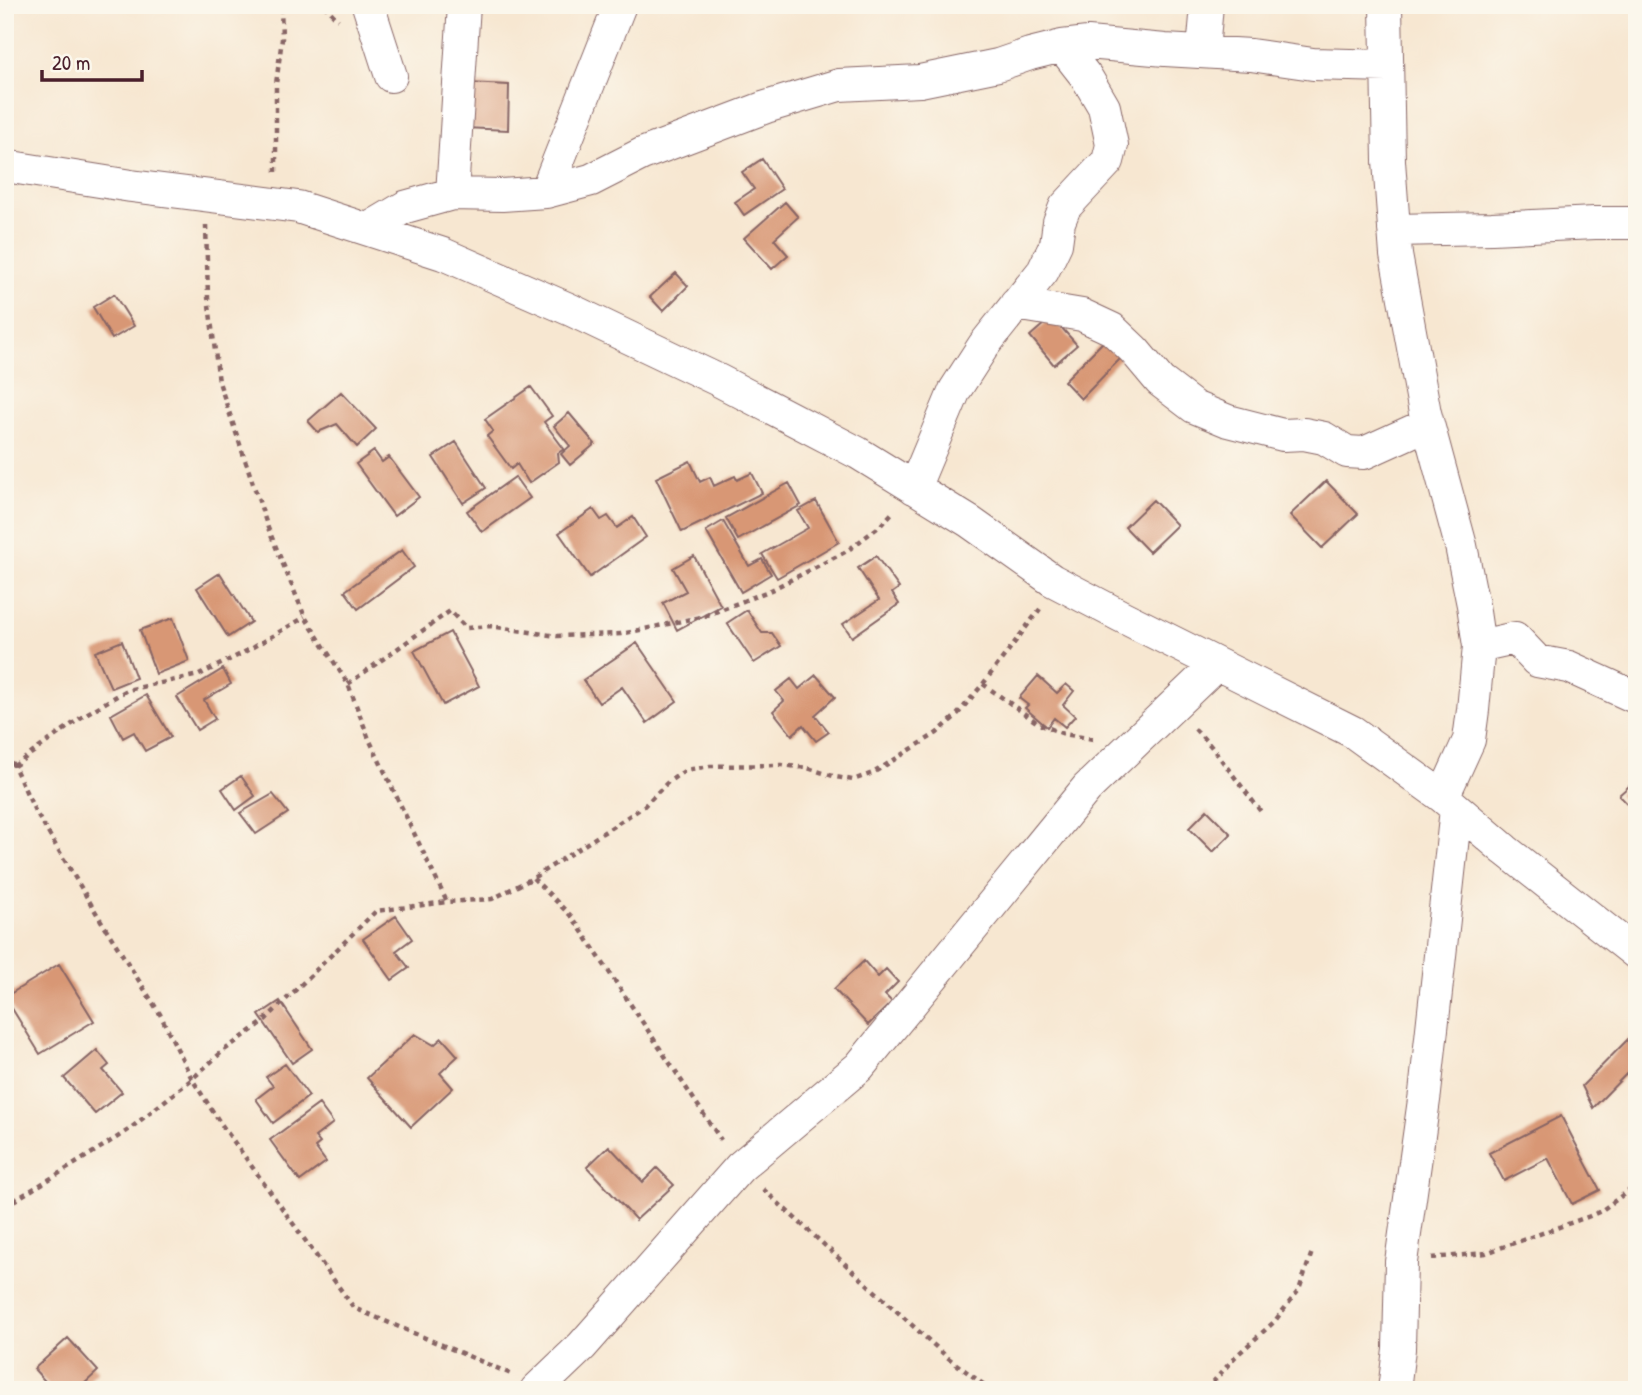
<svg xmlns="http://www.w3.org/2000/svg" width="1642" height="1395" font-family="'Patrick Hand',sans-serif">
  <rect width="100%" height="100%" fill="#fbf7ec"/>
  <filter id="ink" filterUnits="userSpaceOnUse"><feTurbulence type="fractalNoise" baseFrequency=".0143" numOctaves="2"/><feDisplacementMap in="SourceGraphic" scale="14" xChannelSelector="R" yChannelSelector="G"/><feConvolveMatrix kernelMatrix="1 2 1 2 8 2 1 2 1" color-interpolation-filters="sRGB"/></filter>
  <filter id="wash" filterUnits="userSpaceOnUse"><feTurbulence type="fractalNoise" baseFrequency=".00686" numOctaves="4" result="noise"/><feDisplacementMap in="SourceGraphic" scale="28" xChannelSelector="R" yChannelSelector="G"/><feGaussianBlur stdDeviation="1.57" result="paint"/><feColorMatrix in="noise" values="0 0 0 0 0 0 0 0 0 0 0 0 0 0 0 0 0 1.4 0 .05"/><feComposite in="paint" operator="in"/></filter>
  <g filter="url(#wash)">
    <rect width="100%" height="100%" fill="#f7e7d1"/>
    <g id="blocks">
      <!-- building -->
      <path fill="#d89775" d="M467 83 509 85 508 130 465 128Z
        M762 159 782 189 744 215 735 202 754 189 742 172Z
        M785 202 798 217 774 239 788 255 772 269 744 238Z
        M676 273 688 286 663 311 650 297Z
        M114 294 134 326 112 339 93 307Z
        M1052 317 1077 345 1054 365 1030 336Z
        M1105 340 1122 357 1081 399 1064 381Z
        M531 387 552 416 544 422 564 449 558 453 559 462 529 483 517 464 511 469 487 436 493 431 485 419Z
        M341 392 376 429 357 447 337 424 318 432 308 421Z
        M569 413 595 444 570 465 561 454 570 446 554 426Z
        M456 442 486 488 463 503 433 457Z
        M374 451 382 462 389 457 419 497 394 516 356 464Z
        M690 461 700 482 710 477 714 486 735 476 737 480 752 473 762 493 682 532 656 478Z
        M515 477 530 498 482 532 467 511Z
        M1326 481 1358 514 1322 548 1290 515Z
        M789 483 801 505 738 540 726 518Z
        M1153 500 1177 525 1149 552 1125 527Z
        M816 501 839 542 777 578 762 554 808 528 798 511Z
        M593 509 601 520 608 516 617 528 633 517 646 537 590 577 559 533Z
        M723 521 749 566 762 559 771 574 741 592 706 531Z
        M402 550 414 567 358 609 345 591Z
        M694 556 721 606 677 630 663 603 686 591 673 568Z
        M876 556 899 588 892 593 899 604 852 637 843 624 879 600 858 568Z
        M220 573 251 622 228 637 197 588Z
        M747 610 762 633H772L781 646 754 663 727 623Z
        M173 618 189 661 156 674 140 630Z
        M450 632 479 686 443 705 414 651Z
        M122 641 136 678 111 688 95 652Z
        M637 643 677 701 647 723 622 687 599 703 583 680Z
        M223 669 231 684 204 700 215 719 197 730 177 697Z
        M816 675 835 697 815 715 829 732 816 741 803 725 792 735 773 711 784 701 776 691 791 679 799 689Z
        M1038 676 1057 693 1066 684 1074 691 1063 705 1075 716 1065 727 1054 718 1047 727 1025 708 1028 705 1019 698Z
        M146 695 171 737 145 751 134 732 123 738 111 715Z
        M241 776 255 796 236 810 222 789Z
        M1637 779V814L1619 795Z
        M273 794 288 813 256 834 240 813Z
        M1207 810 1231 834 1213 852 1189 828Z
        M396 916 412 939 396 951 409 968 392 980 363 939Z
        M864 961 878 977 886 969 898 982 885 995 892 1002 868 1025 834 989Z
        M59 964 94 1021 40 1054 5 997Z
        M280 1001 312 1049 292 1063 259 1015Z
        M1637 1030V1063L1593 1108 1582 1086Z
        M415 1034 434 1045 442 1038 458 1056 440 1073 453 1088 411 1127 367 1078Z
        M97 1050 109 1065 103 1070 122 1092 95 1114 64 1078Z
        M285 1064 309 1096 273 1123 256 1099 273 1086 266 1077Z
        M319 1104 333 1123 315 1137 320 1143 315 1147 326 1162 300 1181 270 1140Z
        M1561 1116 1600 1190 1572 1204 1548 1158 1504 1181 1489 1153Z
        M609 1146 643 1182 657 1168 674 1185 636 1220 587 1167Z
        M68 1338 98 1371 81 1387 83 1390H53L34 1369Z"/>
    </g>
  </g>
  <g filter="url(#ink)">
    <use href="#blocks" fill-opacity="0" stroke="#876565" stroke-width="2"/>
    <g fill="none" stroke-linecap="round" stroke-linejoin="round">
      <defs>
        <path id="minor" d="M368 5 391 76
          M1386 5 1389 161 1396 255 1425 413 1461 546 1473 605 1479 646 1473 710 1469 740 1443 797
          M1203 51 1207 5
          M5 166 131 186 298 207 443 254 571 310 718 380 858 453 970 522 1052 580 1121 616 1353 732 1443 797 1505 850 1637 954
          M546 192 620 5
          M452 194 464 5
          M368 229 405 207 452 194 502 195 546 192 591 180 642 154 766 107 839 85 920 81 998 65 1030 54 1062 46 1088 43 1165 50 1251 55 1313 64 1387 66
          M1394 230 1492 228 1595 223H1637
          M1016 304 1082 315 1112 329 1134 350 1160 381 1194 407 1228 421 1283 435 1304 434 1324 438 1347 452 1364 453 1428 424
          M914 488 955 390 984 345 1043 271 1056 244 1059 222 1065 207 1108 161 1112 145 1104 107 1087 78 1062 46
          M1479 646 1515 638 1537 661 1569 667 1637 698
          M536 1390 582 1346 740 1167 859 1067 1087 788 1217 664
          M1394 1390 1399 1349 1401 1262 1425 1093 1456 809"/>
      </defs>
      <!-- minor casing -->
      <use href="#minor" stroke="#876565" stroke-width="34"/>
      <!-- path -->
      <path stroke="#876565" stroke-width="4.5" stroke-dasharray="5 5" stroke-linecap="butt" d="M324 5 338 20
        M276 172V84L282 39 281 5
        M206 225 208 297 219 382 268 528 305 617 348 684 369 739 447 902
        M348 684 450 611 466 628 490 626 557 636 621 634 705 616 771 590 847 551 880 526 893 512
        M983 684 1039 724 1064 734 1093 739
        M1195 729 1210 745 1262 813
        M5 754 14 766 35 811 103 924 160 1014 192 1079 219 1121 354 1308 511 1374
        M14 766 86 714 127 690 199 675 241 654 305 617
        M533 878 573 918 721 1140
        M763 1189 947 1357 991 1390
        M5 1206 73 1165 127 1131 192 1079 223 1051 262 1023 376 911 447 902 492 899 533 878 643 807 668 782 686 770 710 766 781 765 808 768 836 777 853 780 873 773 937 733 956 716 983 684 1040 609
        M1432 1258 1486 1253 1590 1216 1601 1211 1628 1191H1633L1637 1194
        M1206 1390 1235 1357 1274 1322 1299 1290 1312 1252"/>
      <!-- minor -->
      <use href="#minor" stroke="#fff" stroke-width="32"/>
    </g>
  </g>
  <!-- margin -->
  <rect width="1642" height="1395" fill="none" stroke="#fbf7ec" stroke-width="28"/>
  <!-- scale -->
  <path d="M42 70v10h100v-10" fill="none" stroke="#4a1f2b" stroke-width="3.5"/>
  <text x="52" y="70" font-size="21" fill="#4a1f2b" stroke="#fbf7ec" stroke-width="5" paint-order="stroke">20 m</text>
</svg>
